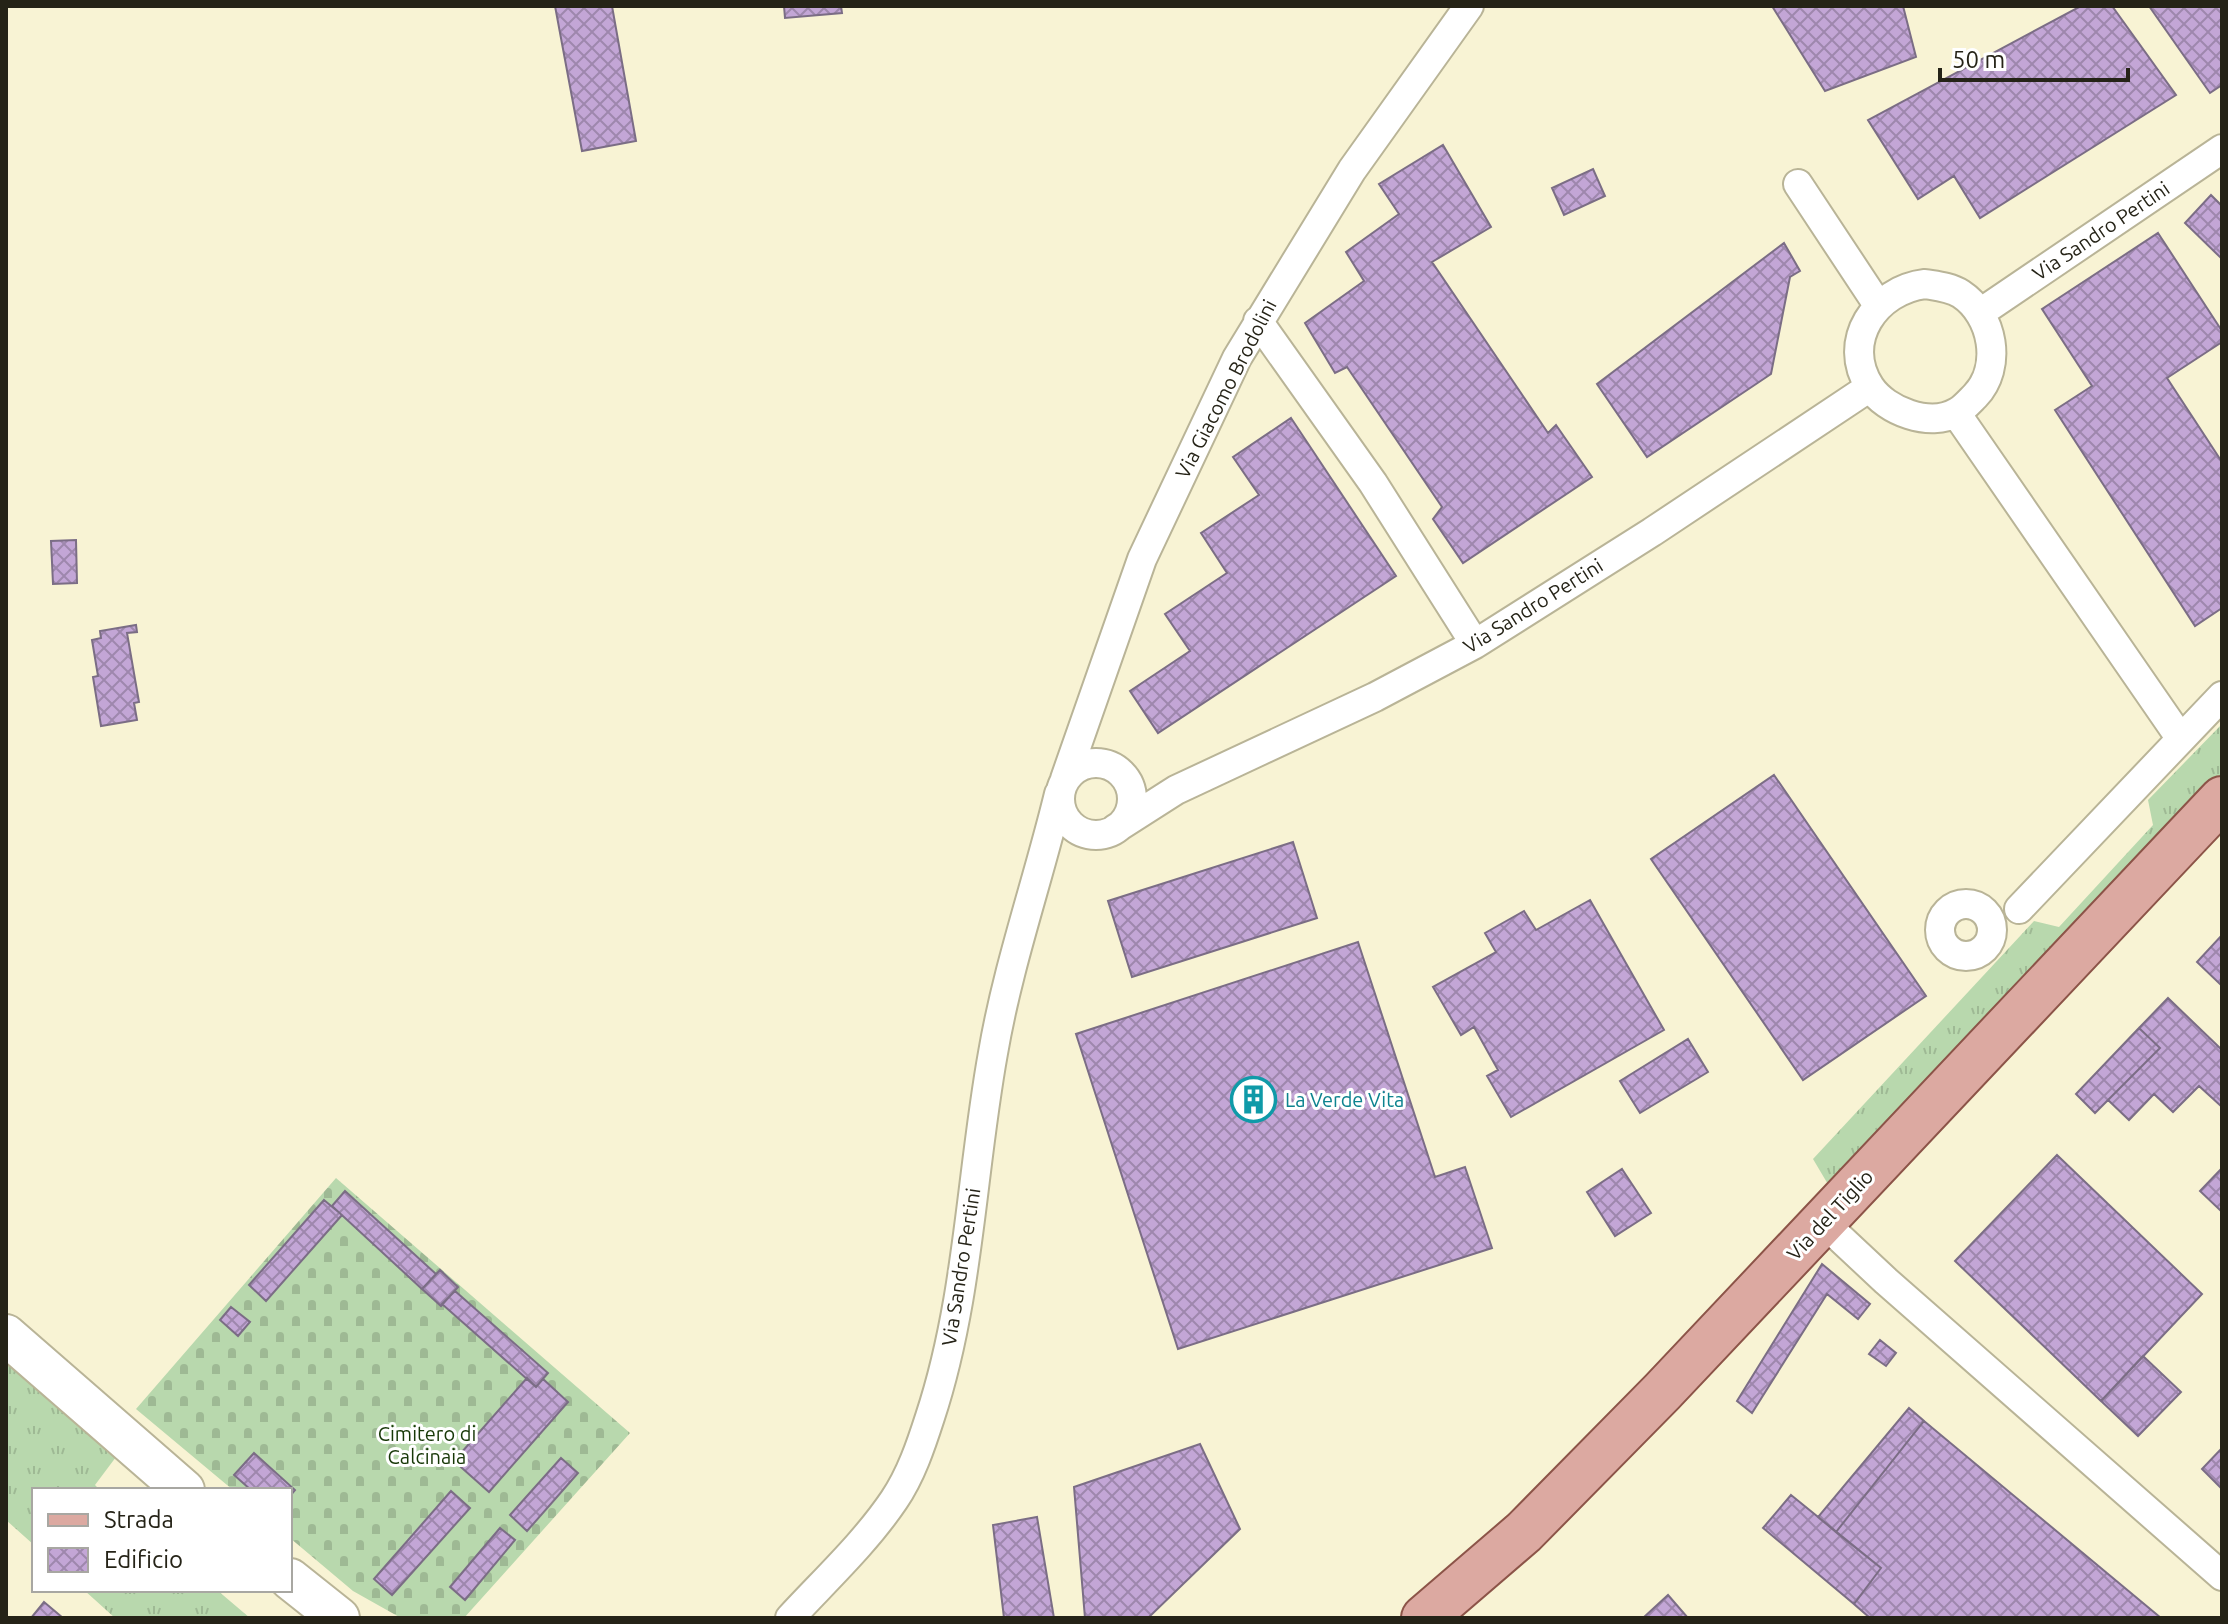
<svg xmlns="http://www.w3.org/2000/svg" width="2228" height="1624" font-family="Ubuntu,sans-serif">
  <defs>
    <pattern id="grass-tufts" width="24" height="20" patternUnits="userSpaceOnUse" patternTransform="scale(2)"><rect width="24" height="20" fill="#b8d8ad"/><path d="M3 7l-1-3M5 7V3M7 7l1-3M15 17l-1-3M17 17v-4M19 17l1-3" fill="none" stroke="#9eb994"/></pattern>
    <pattern id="cemetery-stones" width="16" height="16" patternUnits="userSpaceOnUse" patternTransform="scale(2)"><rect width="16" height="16" fill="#b8d8ad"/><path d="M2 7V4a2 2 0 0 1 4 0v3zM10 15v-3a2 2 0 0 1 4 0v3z" fill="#9eb994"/></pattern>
    <pattern id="building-cross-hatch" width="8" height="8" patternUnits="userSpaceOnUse" patternTransform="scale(2)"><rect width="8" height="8" fill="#c3a6d6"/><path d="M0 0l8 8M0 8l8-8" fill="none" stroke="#9e87ad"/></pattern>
  </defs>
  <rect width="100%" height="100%" fill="#f8f3d4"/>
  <!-- grass -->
  <path fill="url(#grass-tufts)" d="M2222 724V778L1832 1191 1813 1159 2034 921 2059 927 2153 825 2148 800Z
    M6 1355 119 1453 95 1485 100 1490H34V1545L6 1520Z
    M84 1590H217L250 1618H115Z"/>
  <!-- cemetery -->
  <path fill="url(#cemetery-stones)" d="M336 1178 630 1433 464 1618H401L353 1591 290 1538V1490H233L136 1409Z"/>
  <!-- building -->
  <path fill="url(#building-cross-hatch)" stroke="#7b6d85" stroke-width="2" d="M555 6H612L636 141 582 151Z
    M784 6H841L842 13 785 18Z
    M1772 6H1903L1916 57 1825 91Z
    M2081 6H2112L2176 95 1980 218 1954 176 1918 199 1868 120Z
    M2149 6H2222V85L2210 93Z
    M1443 145 1491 227 1432 262 1548 433 1556 425 1592 477 1463 563 1433 519 1442 507 1347 367 1335 373 1305 323 1364 281 1346 252 1399 214 1379 184Z
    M1593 169 1605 196 1564 215 1552 188Z
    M2211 195 2222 206V259L2185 223Z
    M2158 233 2222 331V342L2167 378 2222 462V608L2195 626 2055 410 2092 386 2042 309Z
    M1784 243 1800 271 1790 277 1771 374 1647 457 1597 384Z
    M1291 418 1396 576 1158 733 1130 691 1190 651 1165 614 1227 573 1201 533 1259 495 1233 457Z
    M76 540 77 583 53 584 51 541Z
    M136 625 137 632 127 633 139 702 134 703 137 720 101 726 93 677 98 676 92 640 101 638 100 631Z
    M1774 775 1926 996 1803 1080 1651 859Z
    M1293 842 1317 918 1132 977 1108 901Z
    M1590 900 1664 1030 1511 1117 1487 1076 1498 1070 1474 1027 1461 1035 1433 987 1496 952 1485 933 1524 911 1536 930Z
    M2222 935V986L2197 962Z
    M1358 942 1435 1177 1465 1167 1492 1248 1178 1349 1076 1034Z
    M2168 998 2222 1050V1107L2199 1086 2173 1112 2154 1094 2129 1120 2108 1100 2160 1048 2139 1028Z
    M2139 1028 2160 1048 2095 1113 2076 1094Z
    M1688 1039 1708 1072 1640 1113 1620 1081Z
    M2057 1155 2202 1294 2101 1401 1955 1261Z
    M2222 1168V1212L2200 1191Z
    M1622 1169 1651 1213 1615 1236 1587 1192Z
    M345 1191 436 1274 422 1289 332 1206Z
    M324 1200 342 1215 266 1301 249 1285Z
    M1822 1264 1870 1304 1858 1319 1827 1294 1752 1413 1737 1401Z
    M440 1270 458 1287 441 1306 422 1289Z
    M455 1291 548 1373 536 1387 442 1304Z
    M231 1307 250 1322 238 1336 220 1320Z
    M1880 1340 1896 1353 1886 1366 1869 1354Z
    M2143 1356 2181 1392 2138 1436 2101 1401Z
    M527 1378 536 1387 543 1379 568 1402 489 1492 454 1461Z
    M1909 1408 1924 1421 1836 1532 1818 1517Z
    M1924 1421 2161 1618H1870L1854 1604 1881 1568 1836 1532Z
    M1200 1444 1240 1529 1148 1618H1085L1074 1487Z
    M2222 1448V1489L2202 1469Z
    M254 1453 295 1490 290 1496V1490H251L234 1475Z
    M561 1458 578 1473 527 1531 510 1515Z
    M451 1491 470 1508 392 1595 374 1579Z
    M1791 1495 1881 1568 1854 1604 1763 1528Z
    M1037 1517 1054 1618H1004L993 1525Z
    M500 1528 515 1540 465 1600 450 1587Z
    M1668 1595 1688 1618H1643Z
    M44 1602 63 1618H31Z"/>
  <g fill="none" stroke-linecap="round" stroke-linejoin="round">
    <defs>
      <path id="street" d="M1798 184 1878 305
        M1925 284C1937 286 1950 287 1961 294 1993 315 2003 367 1975 396 1970 401 1963 409 1957 412 1930 428 1886 411 1870 387 1840 341 1876 290 1925 284Z
        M1980 313 2222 149
        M1258 321 1373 483 1475 644
        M1956 413 2181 739
        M1060 799a36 36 0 1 1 72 0a36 36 0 1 1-72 0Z
        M1065 779 1142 559 1237 358 1352 170 1469 6
        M1115 829 1176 790 1375 697 1475 644 1652 532 1870 387
        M1940 930a26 26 0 1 1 52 0a26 26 0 1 1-52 0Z
        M2019 909 2222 696
        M1824 1223 1886 1281 2222 1576
        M790 1618C825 1580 865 1543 894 1500 911 1475 921 1445 930 1417 969 1299 971 1174 993 1053 1008 965 1038 881 1059 794"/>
      <path id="secondary" d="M6 1335 184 1490
        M290 1579 339 1618"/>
      <path id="primary" d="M1424 1618 1524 1532 1662 1392 2222 799"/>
    </defs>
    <!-- street casing -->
    <use href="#street" stroke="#b9b497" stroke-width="32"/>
    <!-- secondary casing -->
    <use href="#secondary" stroke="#b9b497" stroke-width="44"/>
    <!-- primary casing -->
    <use href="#primary" stroke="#8c5448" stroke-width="48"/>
    <!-- street -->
    <use href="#street" stroke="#fff" stroke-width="28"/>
    <!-- secondary -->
    <use href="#secondary" stroke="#fff" stroke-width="40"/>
    <!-- primary -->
    <use href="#primary" stroke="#dca9a1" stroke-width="44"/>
  </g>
  <!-- icons -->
  <defs>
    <symbol id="building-ring" viewBox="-11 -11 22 22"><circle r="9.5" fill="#fff" stroke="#0f9aa8" stroke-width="1.5"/><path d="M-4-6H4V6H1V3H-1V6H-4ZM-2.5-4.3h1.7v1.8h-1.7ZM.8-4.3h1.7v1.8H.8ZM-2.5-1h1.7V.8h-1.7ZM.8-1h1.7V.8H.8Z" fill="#0f9aa8"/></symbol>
  </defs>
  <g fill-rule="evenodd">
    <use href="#building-ring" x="1228" y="1074" width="51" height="51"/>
  </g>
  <g text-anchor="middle" stroke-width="6" stroke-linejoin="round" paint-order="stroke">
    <!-- street labels -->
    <g font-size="20" fill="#252317" stroke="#fff">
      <text transform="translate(2101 231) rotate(-34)" y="7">Via Sandro Pertini</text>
      <text transform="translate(1226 389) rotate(-63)" y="7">Via Giacomo Brodolini</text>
      <text transform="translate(1533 606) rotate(-32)" y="7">Via Sandro Pertini</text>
      <text transform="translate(1830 1215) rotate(-47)" y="7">Via del Tiglio</text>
      <text transform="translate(961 1267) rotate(-81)" y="7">Via Sandro Pertini</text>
    </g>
    <!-- culture labels -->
    <g font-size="20" fill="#0d838f" stroke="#fff" text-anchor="start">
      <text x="1285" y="1107">La Verde Vita</text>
    </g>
    <!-- park labels -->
    <g font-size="20" fill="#173807" stroke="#fff">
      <text x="427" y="1441">Cimitero di<tspan x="427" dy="23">Calcinaia</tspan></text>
    </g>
  </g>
  <!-- border -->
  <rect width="2228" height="1624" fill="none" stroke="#252317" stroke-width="16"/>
  <!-- legend -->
  <rect x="32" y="1488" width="260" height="104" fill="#ffffff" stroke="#a8a7a2" stroke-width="2"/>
  <rect x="48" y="1514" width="40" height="12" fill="#dca9a1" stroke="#a8a7a2" stroke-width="2"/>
  <text x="104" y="1528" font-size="24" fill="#252317">Strada</text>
  <rect x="48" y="1548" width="40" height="24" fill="url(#building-cross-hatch)" stroke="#a8a7a2" stroke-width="2"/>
  <text x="104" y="1568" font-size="24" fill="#252317">Edificio</text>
  <!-- scale -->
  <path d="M1940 68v12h188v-12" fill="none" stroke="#252317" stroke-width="4"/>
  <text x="1952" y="68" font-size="24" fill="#252317" stroke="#ffffff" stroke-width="6" paint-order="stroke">50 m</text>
</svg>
